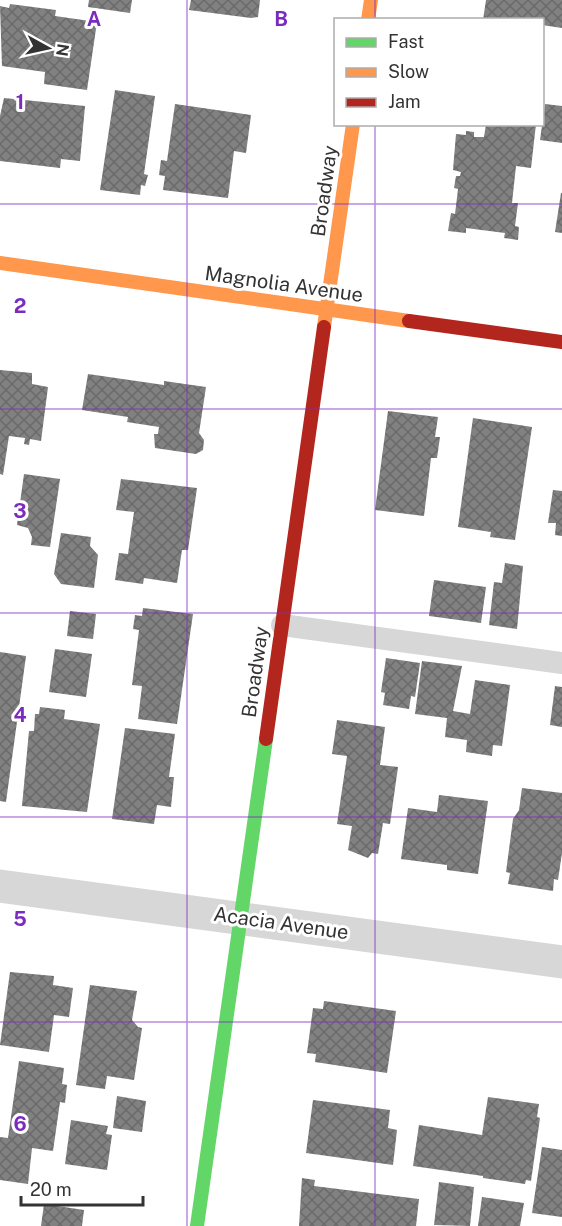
<svg xmlns="http://www.w3.org/2000/svg" width="562" height="1226" font-family="'Public Sans',sans-serif">
  <defs>
    <pattern id="building-cross-hatch" width="8" height="8" patternUnits="userSpaceOnUse" patternTransform="scale(1.5)"><rect width="8" height="8" fill="#818181"/><path d="M0 0l8 8M0 8l8-8" fill="none" stroke="#6a6a6a"/></pattern>
  </defs>
  <rect width="100%" height="100%" fill="#fff"/>
  <!-- building -->
  <path fill="url(#building-cross-hatch)" d="M89 0H132L130 13 88 7Z
    M191 0H260L258 17 251 18 189 10Z
    M486 0H562V28L542 25V20H483Z
    M10 4 56 10 55 16 97 22 87 90 44 84 45 72 2 66 0 6 9 8Z
    M115 90 155 96 144 174 148 175 145 186 141 185 140 195 100 190Z
    M4 98 85 106 80 161 61 159 60 168 0 161V116Z
    M175 104 251 115 246 153 234 151 228 198 163 190 165 176 159 175 161 160 167 161Z
    M545 104 562 106V143L540 140Z
    M486 124H536L531 168 516 166 512 203H518L515 226 519 227 518 240 504 238 505 233 466 228V233L448 231 451 213 455 214 458 189 454 188 456 176H460L461 172 453 170 456 134 466 135V131L474 132V137H484Z
    M561 193H562V233L555 232Z
    M0 370 32 373V384L48 387 41 441 30 439 29 445 24 444 25 438 9 436 3 475 0 474Z
    M88 374 164 385V381L206 387 199 433 204 440 203 450 196 454 155 448 154 434H158L159 427 127 422 128 417 82 410Z
    M388 411 438 417 435 437H440L437 458H431L424 516 375 510Z
    M473 418 532 427 515 540 490 537 491 532 458 527Z
    M24 474 60 479 50 547 31 545 32 537 28 528 17 525Z
    M121 479 197 488 188 550H182L177 583 144 578 143 584 115 580 119 553 128 554 134 512 116 510Z
    M553 490 562 491V536L555 535 556 523H548Z
    M61 533 91 537 90 546 98 555 94 588 61 584 54 574Z
    M505 563 523 566 517 629 489 625 494 582 502 583Z
    M434 580 486 587 481 623 429 616Z
    M143 608 193 614 177 724 138 719 142 686 132 685 139 630 133 629 135 615 142 616Z
    M70 611 96 614 93 639 67 636Z
    M55 649 92 654 86 697 49 692Z
    M0 652 26 656 6 802 0 801Z
    M386 658 420 663 415 697 411 696 409 709 383 705 385 693 381 692Z
    M422 661 462 666 453 711 470 714 475 680 510 685 502 746 493 745 492 756 466 752 467 740 445 737 447 718 415 714Z
    M555 686 562 687V727L550 725Z
    M40 707 65 710 64 719 100 724 87 812 22 806 29 731H34L35 714H39Z
    M337 720 385 727 380 765 398 767 390 824 383 823 378 854 372 853 368 858 348 850 352 826 337 824 347 756 332 754Z
    M125 728 175 734 169 777H174L171 807 157 805 154 824 112 819Z
    M522 788 562 793V853L558 880 554 879 553 891 508 884 510 873 506 872 513 819 519 810Z
    M439 795 488 801 478 874 447 870V865L401 859 408 808 437 812Z
    M10 972 54 976 53 985 73 988 69 1017 54 1015 49 1052 0 1045Z
    M90 985 137 991 132 1020 138 1027 142 1028 134 1080 107 1076 105 1089 76 1085Z
    M324 1001 396 1011 387 1073 315 1062 316 1054 307 1053 313 1008 323 1009Z
    M19 1061 64 1068 62 1084 67 1085 65 1103 60 1102 53 1151 32 1148 28 1184 0 1180V1137L8 1138Z
    M117 1096 146 1101 142 1132 113 1128Z
    M488 1097 539 1104 537 1117 540 1118 531 1181 526 1180 525 1184 483 1178V1176L413 1166 419 1125 482 1135Z
    M313 1100 390 1110 388 1128 397 1130 393 1165 306 1153Z
    M71 1120 108 1126 106 1134 112 1135 107 1170 65 1164Z
    M542 1147 562 1150V1217L532 1213Z
    M302 1178 315 1180 314 1186 419 1199 416 1226H299Z
    M439 1182 474 1187 470 1226 434 1225Z
    M482 1197 524 1203 520 1226H478Z
    M44 1204 84 1210 82 1226H41Z"/>
  <g fill="none" stroke-linecap="round" stroke-linejoin="round">
    <!-- lane -->
    <path stroke="#d7d7d7" stroke-width="22" d="M282 625 562 663"/>
    <!-- street -->
    <path stroke="#d7d7d7" stroke-width="33" d="M0 886 562 962"/>
    <!-- fast -->
    <path stroke="#63d668" stroke-width="14" d="M197 1226 266 739"/>
    <!-- slow -->
    <path stroke="#ff974d" stroke-width="14" d="M368 20 371 0
      M0 263 409 321
      M324 327 353 124"/>
    <!-- jam -->
    <path stroke="#b3261e" stroke-width="14" d="M409 321 562 342
      M266 739 324 327"/>
  </g>
  <!-- grid -->
  <path fill="none" stroke="#7b2cbf" stroke-width="1.5" stroke-opacity="0.55" d="M187 0V1226M375 0V20M375 124V1226M0 204H562M0 409H562M0 613H562M0 817H562M0 1022H562"/>
  <g text-anchor="middle" stroke-width="6" stroke-linejoin="round" paint-order="stroke">
    <!-- street labels -->
    <g font-size="20" fill="#333" stroke="#fff">
      <text transform="translate(324 191) rotate(-82)" y="7">Broadway</text>
      <text transform="translate(284 284) rotate(8)" y="7">Magnolia Avenue</text>
      <text transform="translate(255 672) rotate(-82)" y="7">Broadway</text>
      <text transform="translate(281 923) rotate(8)" y="7">Acacia Avenue</text>
    </g>
  </g>
  <g font-size="20" text-anchor="middle" font-weight="bold" fill="#7b2cbf" stroke="#fff" stroke-width="6" stroke-linejoin="round" paint-order="stroke">
    <text x="94" y="26">A</text>
    <text x="281" y="26">B</text>
    <text x="20" y="109">1</text>
    <text x="20" y="313">2</text>
    <text x="20" y="518">3</text>
    <text x="20" y="722">4</text>
    <text x="20" y="926">5</text>
    <text x="20" y="1131">6</text>
  </g>
  <!-- legend -->
  <rect x="334" y="18" width="210" height="108" fill="#ffffff" stroke="#adadad" stroke-width="1.5"/>
  <rect x="346" y="38" width="30" height="9" fill="#63d668" stroke="#adadad" stroke-width="1.5"/>
  <text x="388" y="48" font-size="18" fill="#333333">Fast</text>
  <rect x="346" y="68" width="30" height="9" fill="#ff974d" stroke="#adadad" stroke-width="1.5"/>
  <text x="388" y="78" font-size="18" fill="#333333">Slow</text>
  <rect x="346" y="98" width="30" height="9" fill="#b3261e" stroke="#adadad" stroke-width="1.5"/>
  <text x="388" y="108" font-size="18" fill="#333333">Jam</text>
  <!-- north arrow -->
  <g transform="translate(48 48) rotate(98)" stroke="#ffffff" stroke-width="4.5" paint-order="stroke">
  <path d="M0-4.5L10 22L0 15L-10 22Z" fill="#333333"/>
  <text y="-9" font-size="16" font-weight="bold" text-anchor="middle" fill="#333333">N</text>
  </g>
  <!-- scale -->
  <path d="M21 1196v9h122v-9" fill="none" stroke="#333333" stroke-width="3"/>
  <text x="30" y="1196" font-size="18" fill="#333333" stroke="#ffffff" stroke-width="4.5" paint-order="stroke">20 m</text>
</svg>
